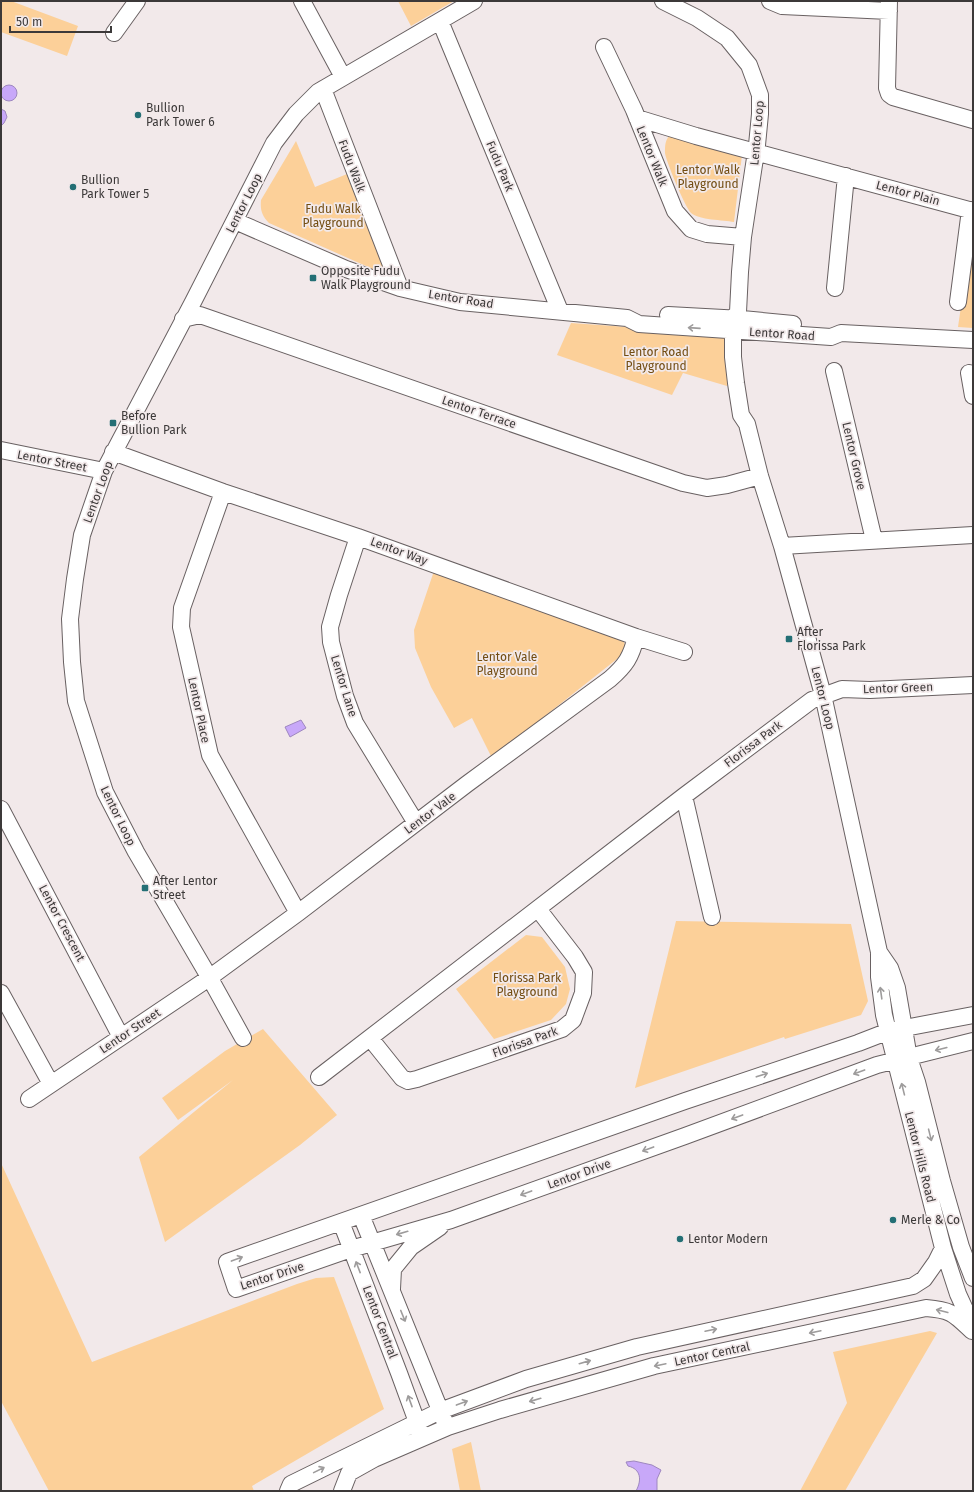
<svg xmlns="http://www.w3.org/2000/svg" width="974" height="1492" font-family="'Fira Sans',sans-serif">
  <rect width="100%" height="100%" fill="#f2e9ea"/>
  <!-- green -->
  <path fill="#fcd099" d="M1 1H11L78 26 67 56 1 32Z
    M398 1H454L411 26Z
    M669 136 742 155 734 222C723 220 699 220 691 213 685 207 666 161 665 153 665 146 665 141 669 136Z
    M296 141 315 187 352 172 386 264 382 270H375L269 223C262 216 260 210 261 200Z
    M973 224V328L958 327Z
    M571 323 727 334V386L683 373 672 395 557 355Z
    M435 568 623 640 626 647 622 655 492 758 472 718 454 728 431 687 415 648 414 630Z
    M676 921 851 924 868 1001 861 1015 785 1039 784 1037 635 1088Z
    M526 935 542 937 565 967 570 989 566 1004 551 1020 494 1039 456 989Z
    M263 1029 337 1115 300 1145 165 1242 139 1157 233 1080 178 1120 162 1098 225 1051Z
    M1 1163 92 1362 297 1284 316 1278 334 1277 384 1409 252 1486 254 1491H49L1 1401Z
    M930 1331 937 1333 845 1491H800L847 1403 833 1352Z
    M471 1442 481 1491H460L452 1449Z"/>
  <!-- water -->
  <path fill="#c8a8f9" stroke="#9e87bf" d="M1 93a8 8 0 1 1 16 0a8 8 0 1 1-16 0Z
    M1 109 5 111 7 117 4 123 1 126Z
    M301 720 306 728 290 737 285 727Z
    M634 1461 652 1465 661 1470 657 1479V1491H636C642 1480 641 1469 628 1466L626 1462Z"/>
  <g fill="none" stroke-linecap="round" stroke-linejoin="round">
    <defs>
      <path id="minor" d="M302 1 343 77
        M663 1 697 18 727 38 749 65 760 95V114L757 145 743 237 740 272 738 312 733 318V357L736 383 741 415 747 424 760 476 782 546 823 695 879 952V977L884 1015 943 1248 958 1294 973 1327
        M770 1 782 6 889 11
        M889 1 887 88 889 94 893 97 973 120
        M440 21 560 311
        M114 33 137 1
        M604 47 634 110 675 211 691 229 707 234 743 237
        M323 89 400 288
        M637 118 696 136 973 211
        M235 221 346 269 400 288 460 302 627 318 639 324 831 337 841 333 973 340
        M835 288 846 176
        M958 302 970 210
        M668 315 742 319 793 324
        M183 319 200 315 683 483 707 488 727 485 760 476
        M834 371 874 540
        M969 373 973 396
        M1 450 104 471
        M113 452 223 492 358 537 636 637 684 652
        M223 492 182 608 181 627 210 755 298 913
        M358 537 339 595 330 627 331 642 345 696 355 723 416 823
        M782 546 973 535
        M684 796 712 917
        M1 809 121 1037
        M879 952 890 968 897 988 909 1058 917 1082 942 1181 961 1247 973 1278
        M1 993 51 1084
        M973 1015 889 1031 858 1043 685 1101 227 1262 236 1289 351 1249 451 1220 685 1136 877 1065 973 1041
        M243 1038 212 982 136 852 105 792 76 701 72 662 70 619 75 579 82 535 104 471 193 302 274 143 296 114 318 92 474 1
        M370 1038 402 1078 408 1081 417 1079 562 1029 573 1020 583 993 584 972 575 957 538 909
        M319 1077 684 796 812 700 842 689 870 690 973 685
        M29 1099 209 978 298 913 467 784 610 679C626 665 631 657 636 637
        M361 1215 444 1420
        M341 1222 399 1373 421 1433
        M392 1289 393 1269 411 1247 440 1227
        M288 1491 291 1484 440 1411 526 1379 637 1347 913 1286 924 1279 936 1262 943 1248
        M342 1491 349 1473 374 1459 448 1427 500 1410 654 1366 926 1308C952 1310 954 1314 972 1331"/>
    </defs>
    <!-- minor casing -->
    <use href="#minor" stroke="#696162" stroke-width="18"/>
    <!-- minor -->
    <use href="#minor" stroke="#fff" stroke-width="16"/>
  </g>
  <!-- one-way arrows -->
  <defs><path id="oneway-shaft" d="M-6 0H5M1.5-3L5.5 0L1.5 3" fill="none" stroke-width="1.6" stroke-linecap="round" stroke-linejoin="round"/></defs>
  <g stroke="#9e9c9c">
    <use href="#oneway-shaft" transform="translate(694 328) rotate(-176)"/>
    <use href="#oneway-shaft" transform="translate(881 993) rotate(-98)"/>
    <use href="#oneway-shaft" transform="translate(941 1049) rotate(166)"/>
    <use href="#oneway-shaft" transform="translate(859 1072) rotate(160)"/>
    <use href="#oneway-shaft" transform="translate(762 1075) rotate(-18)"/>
    <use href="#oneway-shaft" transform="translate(903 1089) rotate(-104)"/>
    <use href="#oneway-shaft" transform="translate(737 1117) rotate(160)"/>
    <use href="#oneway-shaft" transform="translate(930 1135) rotate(76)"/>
    <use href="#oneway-shaft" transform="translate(648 1149) rotate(160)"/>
    <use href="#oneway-shaft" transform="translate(526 1193) rotate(160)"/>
    <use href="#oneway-shaft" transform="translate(402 1233) rotate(164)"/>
    <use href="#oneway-shaft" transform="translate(237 1259) rotate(-20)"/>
    <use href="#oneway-shaft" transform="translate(358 1267) rotate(-111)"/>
    <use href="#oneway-shaft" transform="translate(942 1311) rotate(-166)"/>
    <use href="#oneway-shaft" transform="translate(403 1316) rotate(68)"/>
    <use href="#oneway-shaft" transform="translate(711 1330) rotate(-12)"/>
    <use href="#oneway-shaft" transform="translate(815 1332) rotate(168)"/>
    <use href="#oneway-shaft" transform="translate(585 1362) rotate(-16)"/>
    <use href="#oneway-shaft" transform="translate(660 1365) rotate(168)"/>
    <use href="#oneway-shaft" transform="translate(535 1400) rotate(164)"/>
    <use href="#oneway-shaft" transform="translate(410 1401) rotate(-110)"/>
    <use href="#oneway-shaft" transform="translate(462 1403) rotate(-20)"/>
    <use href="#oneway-shaft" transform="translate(319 1470) rotate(-26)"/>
  </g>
  <!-- markers -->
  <g fill="#246f75" stroke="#f2e9ea" stroke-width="1.5">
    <circle cx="138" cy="115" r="4"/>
    <circle cx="73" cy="187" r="4"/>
    <rect x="309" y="274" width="8" height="8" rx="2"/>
    <rect x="109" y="419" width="8" height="8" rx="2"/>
    <rect x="785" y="635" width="8" height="8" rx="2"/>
    <rect x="141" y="884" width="8" height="8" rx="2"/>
    <circle cx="893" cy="1220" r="4"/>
    <circle cx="680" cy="1239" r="4"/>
  </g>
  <g text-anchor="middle" stroke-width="3.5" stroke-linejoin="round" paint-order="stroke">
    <!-- poi labels -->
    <g font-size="12" fill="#3c3939" stroke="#f2e9ea" text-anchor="start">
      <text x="146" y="112">Bullion<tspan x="146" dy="14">Park Tower 6</tspan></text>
      <text x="81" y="184">Bullion<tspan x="81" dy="14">Park Tower 5</tspan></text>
      <text x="321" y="275">Opposite Fudu<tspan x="321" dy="14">Walk Playground</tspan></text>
      <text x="121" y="420">Before<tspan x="121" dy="14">Bullion Park</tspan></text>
      <text x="797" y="636">After<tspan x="797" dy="14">Florissa Park</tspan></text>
      <text x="153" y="885">After Lentor<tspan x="153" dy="14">Street</tspan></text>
      <text x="901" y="1224">Merle &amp; Co</text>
      <text x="688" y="1243">Lentor Modern</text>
    </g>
    <!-- street labels -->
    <g font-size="12" fill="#3c3939" stroke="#f2e9ea">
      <text transform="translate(757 133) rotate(-85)" y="4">Lentor Loop</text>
      <text transform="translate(652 156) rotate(68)" y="4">Lentor Walk</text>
      <text transform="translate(352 166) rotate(69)" y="4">Fudu Walk</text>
      <text transform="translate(500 166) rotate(67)" y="4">Fudu Park</text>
      <text transform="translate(908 193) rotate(15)" y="4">Lentor Plain</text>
      <text transform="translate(244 203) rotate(-63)" y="4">Lentor Loop</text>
      <text transform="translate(461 299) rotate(9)" y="4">Lentor Road</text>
      <text transform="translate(782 334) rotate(4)" y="4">Lentor Road</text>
      <text transform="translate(479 412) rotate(19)" y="4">Lentor Terrace</text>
      <text transform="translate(854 456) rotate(77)" y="4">Lentor Grove</text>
      <text transform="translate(52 461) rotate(11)" y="4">Lentor Street</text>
      <text transform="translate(98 492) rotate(-70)" y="4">Lentor Loop</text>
      <text transform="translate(399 551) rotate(20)" y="4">Lentor Way</text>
      <text transform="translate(344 686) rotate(73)" y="4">Lentor Lane</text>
      <text transform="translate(898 688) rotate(-2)" y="4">Lentor Green</text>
      <text transform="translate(823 698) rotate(76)" y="4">Lentor Loop</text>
      <text transform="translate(199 710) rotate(78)" y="4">Lentor Place</text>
      <text transform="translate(753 744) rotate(-37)" y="4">Florissa Park</text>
      <text transform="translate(430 813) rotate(-37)" y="4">Lentor Vale</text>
      <text transform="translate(118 816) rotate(64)" y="4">Lentor Loop</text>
      <text transform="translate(62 923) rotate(62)" y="4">Lentor Crescent</text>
      <text transform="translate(130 1031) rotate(-34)" y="4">Lentor Street</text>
      <text transform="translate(525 1042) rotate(-20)" y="4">Florissa Park</text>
      <text transform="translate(920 1157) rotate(76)" y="4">Lentor Hills Road</text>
      <text transform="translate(579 1174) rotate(-20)" y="4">Lentor Drive</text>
      <text transform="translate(272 1276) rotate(-18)" y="4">Lentor Drive</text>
      <text transform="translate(380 1322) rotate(69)" y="4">Lentor Central</text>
      <text transform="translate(712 1354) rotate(-12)" y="4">Lentor Central</text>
    </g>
    <!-- park labels -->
    <g font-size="12" fill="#734d12" stroke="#f2e9ea">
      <text x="708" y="174">Lentor Walk<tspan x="708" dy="14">Playground</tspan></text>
      <text x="333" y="213">Fudu Walk<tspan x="333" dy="14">Playground</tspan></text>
      <text x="656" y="356">Lentor Road<tspan x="656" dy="14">Playground</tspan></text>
      <text x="507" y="661">Lentor Vale<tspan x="507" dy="14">Playground</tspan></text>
      <text x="527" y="982">Florissa Park<tspan x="527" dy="14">Playground</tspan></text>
    </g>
  </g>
  <!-- border -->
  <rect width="974" height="1492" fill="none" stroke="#3c3939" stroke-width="4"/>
  <!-- scale -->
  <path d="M10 26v6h101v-6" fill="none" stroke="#3c3939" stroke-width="2"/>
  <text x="16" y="26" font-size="12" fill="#3c3939" stroke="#f2e9ea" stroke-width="3" paint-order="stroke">50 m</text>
</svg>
